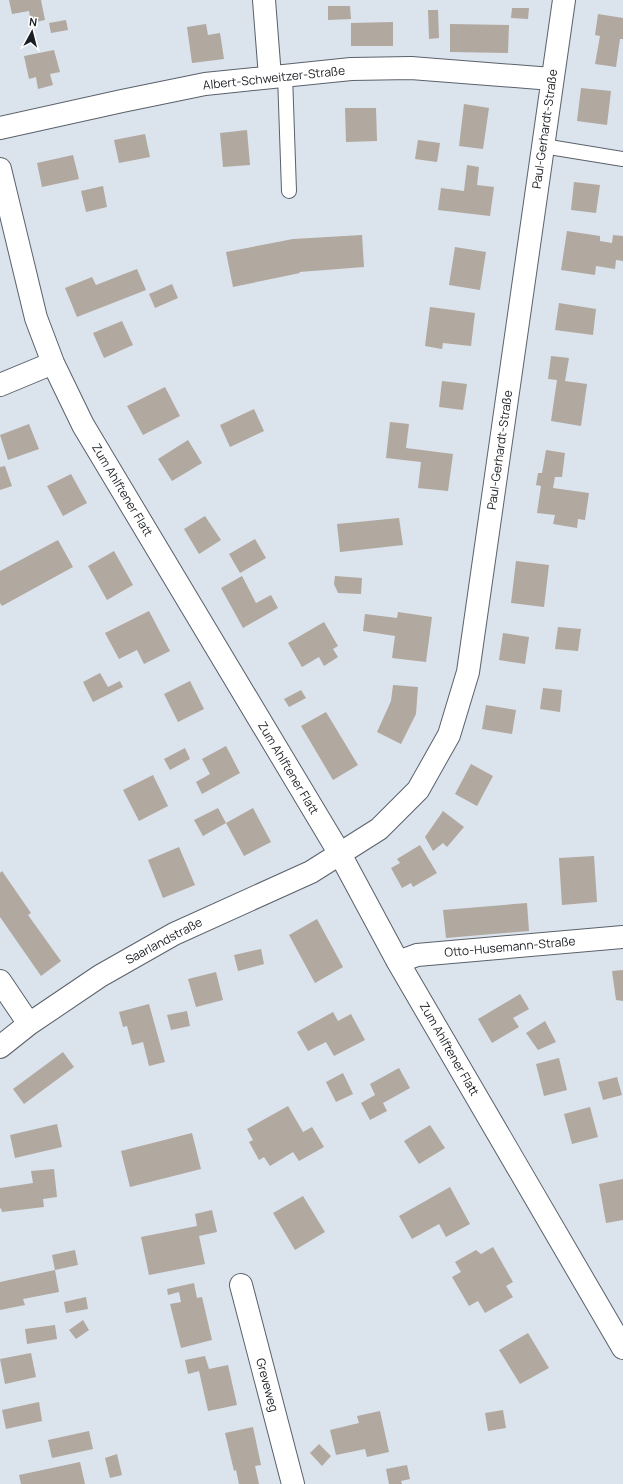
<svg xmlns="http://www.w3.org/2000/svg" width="623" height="1484" font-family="Manrope,sans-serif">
  <rect width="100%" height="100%" fill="#dbe3ed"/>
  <!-- building -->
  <path fill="#b1a89f" d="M9 0H41L45 20 31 23 29 11 12 14Z
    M328 6H350L351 19 328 20Z
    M512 8H529L528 19 511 18Z
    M428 10H438L439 38 429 39Z
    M598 14 623 18V39H620L616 67 595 64 600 36 595 35Z
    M66 20 68 30 51 33 49 23Z
    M393 22V46H351V23Z
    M206 24 208 35 220 33 224 59 192 63 187 27Z
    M450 24 509 25 508 53 450 52Z
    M54 50 60 72 50 74 53 85 38 89 36 77 29 79 24 56Z
    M581 88 611 91 607 125 577 121Z
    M464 104 489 108 483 149 459 146Z
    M345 108H376L377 141 346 142Z
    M247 130 250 165 223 167 220 133Z
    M145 134 150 157 119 163 114 140Z
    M418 140 440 143 437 162 415 159Z
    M73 155 79 179 42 187 37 163Z
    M467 165 479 167 477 185 494 187 490 216 438 210 441 188 464 191Z
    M574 182 600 185 596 213 571 210Z
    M103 186 107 207 86 212 81 191Z
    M567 231 600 236V241L612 243 613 235 623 236V261L616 260 615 269 596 266 595 275 561 270Z
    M362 235 364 267 299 272 300 273 233 287 226 252 293 239Z
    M455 247 486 252 480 290 449 285Z
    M137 269 146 290 77 317 65 288 92 277 96 285Z
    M172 284 178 298 155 308 149 294Z
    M559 303 596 309 593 335 555 330Z
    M430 307 475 313 471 346 443 343 442 349 425 346Z
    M122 321 133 345 104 358 93 333Z
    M551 356 569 358 565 381 587 384 581 426 551 421 557 380 548 379Z
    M442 381 467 384 463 410 439 407Z
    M165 387 180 416 143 435 127 406Z
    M254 409 264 431 230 447 220 425Z
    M390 422 409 424 406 448 453 454 448 491 418 488 421 462 386 458Z
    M29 424 39 449 8 460 0 435Z
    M188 440 202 463 172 481 158 459Z
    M546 450 565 453 562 477H555L553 488 589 493 585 520 578 519 577 528 553 524 555 515 537 513 541 486 536 485 538 473H542Z
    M5 466 12 486 0 490V467Z
    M71 474 87 503 63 516 47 486Z
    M205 516 221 540 199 554 184 529Z
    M399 518 403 545 340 552 337 524Z
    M255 539 266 558 240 573 229 554Z
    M58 540 73 567 2 606 0 603V571Z
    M114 551 133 585 107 600 88 566Z
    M516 561 549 565 544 607 511 603Z
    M242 576 256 603 271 595 278 608 243 628 221 588Z
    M335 576 362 578 361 594 338 593 334 584Z
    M149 611 170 651 144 664 137 650 119 659 105 633Z
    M398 612 432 617 426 662 392 658 395 636 363 631 365 614 397 618Z
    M324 622 338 646 333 649 338 657 324 666 319 657 302 667 288 643Z
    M558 627 581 629 578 651 555 649Z
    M503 633 529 637 525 664 499 660Z
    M100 673 108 687 120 681 123 687 93 702 83 682Z
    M190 681 204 709 178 722 164 694Z
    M393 685 418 687 416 714 401 744 377 732 391 701Z
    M543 688 562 690 560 712 540 709Z
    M301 690 306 698 289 707 284 699Z
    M486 705 516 710 512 734 482 729Z
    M326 712 358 765 333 780 301 726Z
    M226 746 240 773 202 794 196 782 210 774 202 759Z
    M185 748 190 759 170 770 164 759Z
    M471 764 493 776 477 806 455 794Z
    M153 775 168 806 139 821 123 790Z
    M218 808 226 823 203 836 194 820Z
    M253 808 271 842 244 856 226 823Z
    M443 811 464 827 447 847 443 843 433 851 425 837Z
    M420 845 437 873 413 887 411 883 402 888 391 868 400 863 397 859Z
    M179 847 195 885 163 898 148 860Z
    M594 856 597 902 562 905 559 858Z
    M2 871 31 913 28 915 61 961 41 976 0 917V873Z
    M527 903 529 931 446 938 443 910Z
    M317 919 343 967 315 983 289 935Z
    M261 949 264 964 238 971 234 955Z
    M623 970V1001L616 1000 612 971Z
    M216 972 223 1000 196 1007 188 979Z
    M520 994 529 1009 513 1018 519 1027 492 1043 478 1019Z
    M149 1004 165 1062 149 1066 143 1042 132 1045 127 1026 123 1027 119 1012Z
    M187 1011 190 1026 171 1030 167 1015Z
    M333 1012 338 1021 351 1014 365 1040 334 1056 326 1042 308 1051 297 1032Z
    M545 1021 556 1042 538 1050 526 1033Z
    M63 1052 74 1067 24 1104 13 1089Z
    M559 1058 567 1090 544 1096 536 1064Z
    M399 1068 410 1088 383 1103 387 1111 370 1120 361 1103 375 1095 370 1084Z
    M343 1073 353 1094 336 1102 326 1082Z
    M617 1077 622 1095 603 1100 598 1082Z
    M288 1106 303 1132 312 1127 324 1147 299 1161 293 1152 270 1166 264 1157 259 1160 249 1142 253 1140 247 1129Z
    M590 1107 598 1137 572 1144 564 1114Z
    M57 1124 62 1147 15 1158 10 1135Z
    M430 1125 445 1148 419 1164 404 1141Z
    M192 1133 201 1169 130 1187 121 1151Z
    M54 1169 57 1197 43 1199 44 1207 2 1212 1 1208 0 1209V1188L33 1183 31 1171Z
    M623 1179V1220L606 1223 599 1184Z
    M450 1187 470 1224 446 1237 439 1224 412 1239 399 1216Z
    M303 1196 325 1232 295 1250 273 1213Z
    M212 1210 217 1232 199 1236 205 1264 149 1275 141 1237 197 1226 195 1214Z
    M493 1247 513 1282 506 1286 513 1297 485 1313 478 1301 469 1306 452 1277 461 1272 455 1262 476 1250 481 1254Z
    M75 1250 78 1265 55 1270 59 1292 23 1299 25 1305 0 1310V1282L55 1270 52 1255Z
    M194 1283 197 1298 202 1297 212 1340 181 1348 170 1304 181 1302 179 1292 168 1295 167 1289Z
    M86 1297 88 1309 66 1313 64 1302Z
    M83 1320 89 1330 76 1339 69 1330Z
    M55 1325 57 1339 27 1344 25 1329Z
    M528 1333 549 1368 520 1384 499 1350Z
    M31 1353 36 1377 5 1384 0 1359Z
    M205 1356 209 1369 228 1365 237 1405 208 1411 199 1371 188 1374 185 1360Z
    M39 1402 42 1421 6 1429 2 1410Z
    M503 1410 506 1428 488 1431 485 1413Z
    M380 1411 389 1452 367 1457 365 1449 336 1455 330 1430 359 1423 357 1416Z
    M253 1427 261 1465 255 1466 259 1484H239L236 1470 234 1471 225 1433Z
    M89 1431 93 1449 52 1458 48 1440Z
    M319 1444 331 1456 322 1466 310 1453Z
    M117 1454 122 1475 110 1478 105 1458Z
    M80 1462 85 1484H21L19 1475Z
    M407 1465 410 1479 401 1481 402 1484H389L386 1469Z"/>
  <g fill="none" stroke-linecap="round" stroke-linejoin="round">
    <defs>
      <path id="service" d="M285 75 289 191
        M543 146 623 159"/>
      <path id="minor" d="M264 0 270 77
        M0 128 122 101 205 84 351 69 411 68 552 79
        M0 169 36 318 53 363 83 425 340 854 398 962 623 1348
        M0 385 53 363
        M398 962 417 955 623 937
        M0 981 29 1024
        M0 1047 29 1024 100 976 174 934 311 872 379 829 418 790 449 735 468 672 564 0
        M241 1285 293 1484"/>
    </defs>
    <!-- service casing -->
    <use href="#service" stroke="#5a616a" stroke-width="16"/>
    <!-- minor casing -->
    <use href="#minor" stroke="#5a616a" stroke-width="24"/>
    <!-- service -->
    <use href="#service" stroke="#fff" stroke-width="14"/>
    <!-- minor -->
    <use href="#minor" stroke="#fff" stroke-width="22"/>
  </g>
  <g text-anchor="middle" stroke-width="3" stroke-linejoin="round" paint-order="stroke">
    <!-- street labels -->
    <g font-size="12" fill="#1b1e22" stroke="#fff">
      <text transform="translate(274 78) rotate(-6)" y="4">Albert-Schweitzer-Straße</text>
      <text transform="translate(545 129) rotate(-82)" y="4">Paul-Gerhardt-Straße</text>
      <text transform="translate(500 450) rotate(-82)" y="4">Paul-Gerhardt-Straße</text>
      <text transform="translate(122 490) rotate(59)" y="4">Zum Ahlftener Flatt</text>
      <text transform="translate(288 768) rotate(59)" y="4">Zum Ahlftener Flatt</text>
      <text transform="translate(164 941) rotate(-28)" y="4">Saarlandstraße</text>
      <text transform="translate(510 947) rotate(-5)" y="4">Otto-Husemann-Straße</text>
      <text transform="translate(449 1049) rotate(60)" y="4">Zum Ahlftener Flatt</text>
      <text transform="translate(267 1385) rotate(75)" y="4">Greveweg</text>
    </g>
  </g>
  <!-- north arrow -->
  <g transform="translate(32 32) rotate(7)" stroke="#ffffff" stroke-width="3" paint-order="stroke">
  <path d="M0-3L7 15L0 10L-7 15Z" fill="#1b1e22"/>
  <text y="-6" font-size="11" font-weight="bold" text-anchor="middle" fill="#1b1e22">N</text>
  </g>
</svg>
